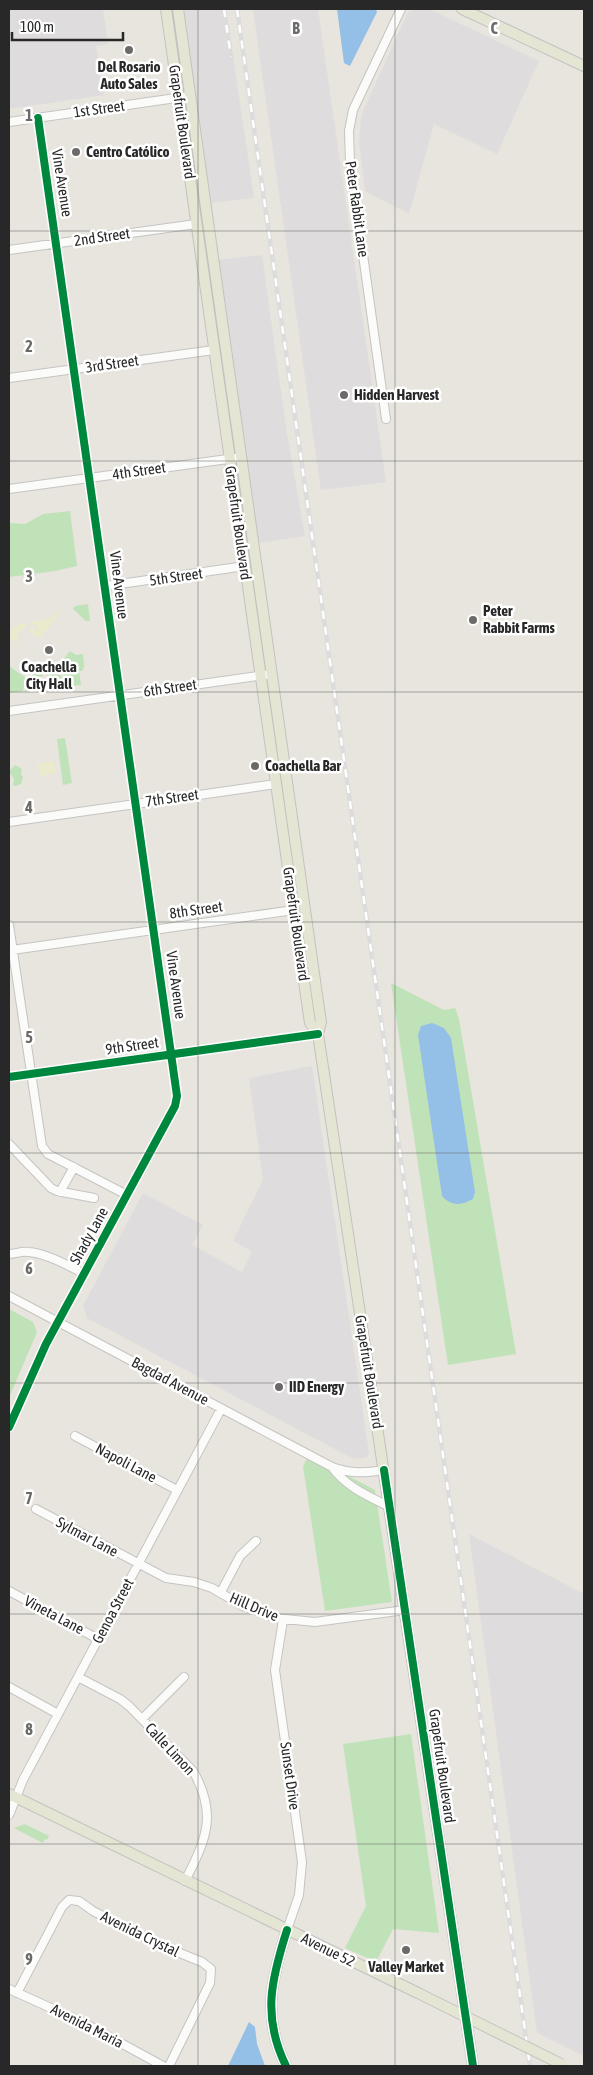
<svg xmlns="http://www.w3.org/2000/svg" width="593" height="2075" font-family="'Asap Condensed',sans-serif">
  <rect width="100%" height="100%" fill="#e7e5de"/>
  <!-- industrial -->
  <path fill="#dfdcdd" d="M9 9H103L108 44 96 46 104 95 9 109Z
    M184 9H226L254 198 209 203Z
    M253 9H318L386 482 321 490Z
    M418 9H429L539 61 497 154 434 124 409 214 365 191 359 141 361 118 364 109 408 12Z
    M262 255 286 428 305 536 259 543 241 436 217 260Z
    M312 1066 369 1453 367 1457 360 1459 352 1458 87 1318 83 1306 143 1193 203 1225 192 1245 242 1272 252 1251 233 1241 263 1180 249 1078Z
    M469 1534 584 1594V2056L537 2033Z"/>
  <!-- green -->
  <path fill="#c0e2b8" d="M70 511 77 566 55 571 9 577V521L10 523 25 524 43 514Z
    M88 604 90 621H86L73 609 75 606Z
    M70 651 76 655 83 654 84 667 82 671H79L81 685 70 686 65 676 56 669Z
    M9 666 26 678 23 691 9 693Z
    M45 669C56 670 63 676 67 686L48 689 47 685 51 680 46 674Z
    M42 670 43 674 39 681 44 685 45 689 25 691C27 680 32 673 42 670Z
    M65 738 72 783 63 785 57 739Z
    M15 765 22 769 21 775 23 777 21 784 15 786 13 785 14 779 9 772Z
    M391 983 444 1010 455 1008 459 1019 516 1354 448 1365Z
    M9 1309 33 1322 37 1332 9 1398Z
    M309 1455 375 1490 392 1602 325 1611 303 1466Z
    M411 1734 439 1933 393 1929 376 1962 345 1948 366 1906 343 1744Z
    M25 1824 49 1836 47 1840 45 1839 43 1843 14 1828Z"/>
  <!-- sand -->
  <path fill="#eaeacc" d="M62 610 41 637 37 638 29 631 31 627 27 625 16 636 19 639 16 643 9 637 13 627 22 623 29 625 38 632V627L29 622 45 620 57 614V611Z
    M54 761 56 773 40 776 37 764Z"/>
  <!-- water -->
  <path fill="#94bfe6" d="M337 9H376L377 12 350 66 344 63Z
    M432 1023 444 1028 451 1038 475 1192 473 1199C461 1206 451 1206 442 1196L418 1035 421 1026Z
    M249 2022 255 2027 257 2044 265 2066H228Z"/>
  <g fill="none" stroke-linecap="round" stroke-linejoin="round">
    <defs>
      <path id="minor" d="M9 122 190 96
        M9 250 196 224
        M9 378 214 350
        M386 419 350 162 349 131 353 110 401 9
        M9 489 235 458
        M106 586 245 566
        M9 711 272 674
        M9 822 276 784
        M9 925 42 1146 48 1154 127 1195
        M12 950 294 910
        M9 1077 318 1034
        M9 1144 51 1188 57 1191 94 1198
        M60 1192 74 1167
        M9 1254C15 1254 22 1251 28 1252 45 1253 70 1266 84 1274
        M9 1296 332 1467C350 1474 365 1473 384 1470
        M9 1427 46 1344 175 1106 177 1096 38 118
        M75 1436 177 1490
        M332 1467C346 1487 368 1496 390 1507
        M36 1509 166 1578 194 1582 212 1588 241 1605 275 1618 315 1622 405 1610
        M9 1591 98 1639
        M221 1592 240 1556 256 1541
        M283 1620 275 1670 302 1862 299 1895 287 1930
        M78 1677 120 1699 129 1706 193 1771C218 1814 206 1840 185 1881
        M9 1687 58 1714
        M142 1719 184 1677
        M9 1815 23 1780 221 1409
        M9 1989 84 2023 163 2066
        M17 1993 62 1907 69 1900 79 1901 93 1911 155 1943 202 1962 211 1969 210 1983 169 2066"/>
      <path id="major" d="M166 9 310 1023 318 1034
        M178 9 318 1002 321 1022 318 1034 473 2066
        M462 9 584 66
        M9 1794 418 1993
        M286 2066C262 2017 271 1980 287 1930"/>
    </defs>
    <!-- minor casing -->
    <use href="#minor" stroke="#c5c4c3" stroke-width="10"/>
    <!-- major casing -->
    <use href="#major" stroke="#c3c2c0" stroke-width="12"/>
    <!-- minor -->
    <use href="#minor" stroke="#fbfbfa" stroke-width="8"/>
    <!-- major -->
    <use href="#major" stroke="#e5e5d3" stroke-width="10"/>
    <defs>
      <path id="rail" d="M224 9 231 57
        M237 9 530 2066"/>
    </defs>
    <!-- rail casing -->
    <use href="#rail" stroke="#dddcdd" stroke-width="4.5"/>
    <!-- rail -->
    <use href="#rail" stroke="#fff" stroke-width="2.5" stroke-dasharray="8" stroke-linecap="butt"/>
    <defs>
      <path id="major-bridge" d="M418 1993 561 2064"/>
    </defs>
    <!-- major-bridge casing -->
    <use href="#major-bridge" stroke="#c3c2c0" stroke-width="12" stroke-linecap="butt"/>
    <!-- major-bridge -->
    <use href="#major-bridge" stroke="#e5e5d3" stroke-width="10"/>
    <defs>
      <path id="cycleway" d="M9 1077 318 1034
        M9 1427 46 1344 175 1106 177 1096 38 118
        M384 1470 473 2066
        M286 2066C262 2017 271 1980 287 1930"/>
    </defs>
    <!-- cycleway casing -->
    <use href="#cycleway" stroke="#fff" stroke-width="11"/>
    <!-- cycleway -->
    <use href="#cycleway" stroke="#00873e" stroke-width="8"/>
  </g>
  <!-- grid -->
  <path fill="none" stroke="#6b6a68" stroke-width="1" stroke-opacity="0.55" d="M198 9V2066M395 9V2066M9 231H584M9 461H584M9 692H584M9 922H584M9 1153H584M9 1383H584M9 1614H584M9 1844H584"/>
  <!-- markers -->
  <g fill="#6b6a68" stroke="#fff" stroke-width="2">
    <circle cx="129" cy="50" r="5"/>
    <circle cx="76" cy="152" r="5"/>
    <circle cx="344" cy="395" r="5"/>
    <circle cx="473" cy="620" r="5"/>
    <circle cx="49" cy="650" r="5"/>
    <circle cx="255" cy="766" r="5"/>
    <circle cx="279" cy="1387" r="5"/>
    <circle cx="406" cy="1950" r="5"/>
  </g>
  <g text-anchor="middle" stroke-width="5" stroke-linejoin="round" paint-order="stroke">
    <!-- poi labels -->
    <g font-size="15" font-weight="bold" fill="#282828" stroke="#fff" text-anchor="start">
      <text x="129" y="72" text-anchor="middle">Del Rosario<tspan x="129" dy="17">Auto Sales</tspan></text>
      <text x="86" y="157">Centro Católico</text>
      <text x="354" y="400">Hidden Harvest</text>
      <text x="483" y="616">Peter<tspan x="483" dy="17">Rabbit Farms</tspan></text>
      <text x="49" y="672" text-anchor="middle">Coachella<tspan x="49" dy="17">City Hall</tspan></text>
      <text x="265" y="771">Coachella Bar</text>
      <text x="289" y="1392">IID Energy</text>
      <text x="406" y="1972" text-anchor="middle">Valley Market</text>
    </g>
    <!-- street labels -->
    <g font-size="15" fill="#282828" stroke="#fff">
      <text transform="translate(99 109) rotate(-8)" y="5">1st Street</text>
      <text transform="translate(182 122) rotate(82)" y="5">Grapefruit Boulevard</text>
      <text transform="translate(62 183) rotate(81)" y="5">Vine Avenue</text>
      <text transform="translate(357 209) rotate(82)" y="5">Peter Rabbit Lane</text>
      <text transform="translate(102 237) rotate(-8)" y="5">2nd Street</text>
      <text transform="translate(112 364) rotate(-8)" y="5">3rd Street</text>
      <text transform="translate(139 471) rotate(-8)" y="5">4th Street</text>
      <text transform="translate(238 523) rotate(82)" y="5">Grapefruit Boulevard</text>
      <text transform="translate(176 577) rotate(-8)" y="5">5th Street</text>
      <text transform="translate(119 585) rotate(83)" y="5">Vine Avenue</text>
      <text transform="translate(170 688) rotate(-8)" y="5">6th Street</text>
      <text transform="translate(172 798) rotate(-8)" y="5">7th Street</text>
      <text transform="translate(196 910) rotate(-8)" y="5">8th Street</text>
      <text transform="translate(296 924) rotate(82)" y="5">Grapefruit Boulevard</text>
      <text transform="translate(176 985) rotate(82)" y="5">Vine Avenue</text>
      <text transform="translate(132 1046) rotate(-8)" y="5">9th Street</text>
      <text transform="translate(89 1236) rotate(-61)" y="5">Shady Lane</text>
      <text transform="translate(369 1372) rotate(81)" y="5">Grapefruit Boulevard</text>
      <text transform="translate(170 1381) rotate(28)" y="5">Bagdad Avenue</text>
      <text transform="translate(126 1463) rotate(28)" y="5">Napoli Lane</text>
      <text transform="translate(87 1537) rotate(28)" y="5">Sylmar Lane</text>
      <text transform="translate(254 1607) rotate(23)" y="5">Hill Drive</text>
      <text transform="translate(113 1611) rotate(-62)" y="5">Genoa Street</text>
      <text transform="translate(54 1615) rotate(28)" y="5">Vineta Lane</text>
      <text transform="translate(170 1749) rotate(47)" y="5">Calle Limon</text>
      <text transform="translate(442 1766) rotate(82)" y="5">Grapefruit Boulevard</text>
      <text transform="translate(290 1776) rotate(82)" y="5">Sunset Drive</text>
      <text transform="translate(140 1934) rotate(26)" y="5">Avenida Crystal</text>
      <text transform="translate(328 1950) rotate(26)" y="5">Avenue 52</text>
      <text transform="translate(87 2026) rotate(27)" y="5">Avenida Maria</text>
    </g>
  </g>
  <g font-size="16" text-anchor="middle" font-weight="bold" fill="#6b6a68" stroke="#fff" stroke-width="5" stroke-linejoin="round" paint-order="stroke">
    <text x="296" y="34">B</text>
    <text x="494" y="34">C</text>
    <text x="29" y="121">1</text>
    <text x="29" y="352">2</text>
    <text x="29" y="582">3</text>
    <text x="29" y="813">4</text>
    <text x="29" y="1043">5</text>
    <text x="29" y="1274">6</text>
    <text x="29" y="1504">7</text>
    <text x="29" y="1735">8</text>
    <text x="29" y="1965">9</text>
  </g>
  <!-- border -->
  <rect width="593" height="2075" fill="none" stroke="#282828" stroke-width="20"/>
  <!-- scale -->
  <path d="M12 32v8h111v-8" fill="none" stroke="#282828" stroke-width="2.5"/>
  <text x="20" y="32" font-size="15" fill="#282828" stroke="#ffffff" stroke-width="4" paint-order="stroke">100 m</text>
</svg>
